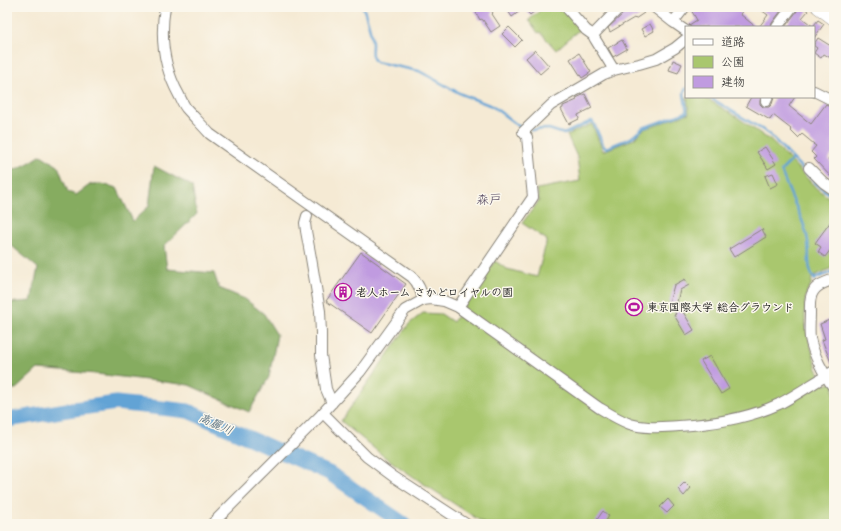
<svg xmlns="http://www.w3.org/2000/svg" width="841" height="531" font-family="Mali,'Klee One',sans-serif">
  <rect width="100%" height="100%" fill="#fbf7ec"/>
  <filter id="ink" filterUnits="userSpaceOnUse"><feTurbulence type="fractalNoise" baseFrequency=".025" numOctaves="2"/><feDisplacementMap in="SourceGraphic" scale="8" xChannelSelector="R" yChannelSelector="G"/><feConvolveMatrix kernelMatrix="1 2 1 2 8 2 1 2 1" color-interpolation-filters="sRGB"/></filter>
  <filter id="wash" filterUnits="userSpaceOnUse"><feTurbulence type="fractalNoise" baseFrequency=".012" numOctaves="4" result="noise"/><feDisplacementMap in="SourceGraphic" scale="16" xChannelSelector="R" yChannelSelector="G"/><feGaussianBlur stdDeviation="0.9" result="paint"/><feColorMatrix in="noise" values="0 0 0 0 0 0 0 0 0 0 0 0 0 0 0 0 0 1.4 0 .05"/><feComposite in="paint" operator="in"/></filter>
  <g filter="url(#wash)">
    <rect width="100%" height="100%" fill="#f5ead4"/>
    <!-- green -->
    <path fill="#a9c76e" stroke="#627245" d="M544 7H562L581 28 556 50 540 32 538 33 529 20Z
      M687 97H704L737 117 771 141 794 164 817 189 834 201V267L812 277 811 285 807 291 805 302V325L817 369 826 385 834 381V524H485L421 482 382 455 341 421 409 324 423 313 441 314 453 322 495 261 507 269 537 277 547 240 522 223 539 201 537 189 580 181 577 157 567 135 592 124 603 151 634 139 644 129 689 113Z"/>
    <!-- forest -->
    <path fill="#86ac61" stroke="#51643e" d="M41 155 58 166 68 192 76 195 91 184H102L117 188 133 221 149 206 154 166 192 186 197 214 164 246 167 269 214 273 219 288 245 299 264 314 277 335 269 377 249 412 189 385 96 374 38 369 16 389H7V303L31 301 38 268 7 242V172C20 168 30 163 41 155Z"/>
    <g fill="none" stroke-linecap="round" stroke-linejoin="round">
      <!-- stream -->
      <path stroke="#62a3d5" stroke-width="2.5" d="M363 7C367 19 372 31 372 44 372 51 370 57 376 62L419 71 461 94 492 106 520 127H523
        M709 97 768 133 819 186 834 197
        M531 130 549 129 564 134 592 121 594 124 604 147 606 148 631 138 643 128 687 112 684 93 686 88
        M793 159 781 171C785 181 789 191 793 200 799 213 806 226 808 241 810 254 806 268 815 280L816 278 834 271"/>
      <!-- river -->
      <path stroke="#62a3d5" stroke-width="15" d="M7 420 67 410 116 403 188 411 329 473 404 524"/>
    </g>
    <g id="blocks">
      <!-- building -->
      <path fill="#c09be0" d="M473 7H489L493 13 492 14 500 26 491 32 483 20 481 19 480 20Z
        M514 7H540L530 15 524 8 512 17 508 11Z
        M626 7H640L644 13 635 19 634 18 610 32 608 28 625 12Z
        M691 7H746L740 14 756 27H691L689 25 697 20 691 10Z
        M757 7H784L772 23 771 27H759L768 15Z
        M798 7H803L808 11 802 18 814 27V25L818 20 824 24 814 38V27H785L797 11Z
        M650 24 654 31 645 36 641 29Z
        M509 27 522 40 515 47 502 34Z
        M818 38 834 48V60L824 54 821 58 814 53 817 48 814 46V44Z
        M622 40 627 49 613 57 608 48Z
        M535 50 549 66 540 74 526 58Z
        M579 53 591 72 582 78 570 59Z
        M673 60 682 64 678 73 669 70Z
        M585 94 592 108 578 115 579 119 569 124 561 109 563 108V106L577 100 576 98Z
        M751 97H761L760 101V104L763 107H769L772 104 774 97H795L789 106 811 124 826 104 834 109V153L828 159 834 165V180L814 159 816 157 811 152 816 146 813 144H814L802 134 798 138 790 130 791 129 773 115 770 120 746 106Z
        M765 147 776 164 768 169 757 152Z
        M773 173 778 184 770 188 765 176Z
        M834 217V245L825 257 818 252 821 247 815 243Z
        M762 229 766 237 734 257 729 249Z
        M361 252 406 284 372 333 326 301Z
        M685 279 689 285 680 290 677 302 694 330 686 335 674 315 676 314 669 303 674 285Z
        M834 318V365H832L822 340 825 339 820 324Z
        M710 356 729 389 721 394 701 361Z
        M685 482 691 488 684 496 678 489Z
        M668 499 674 506 667 513 660 507Z
        M603 511 609 516 604 524H594Z"/>
    </g>
  </g>
  <g filter="url(#ink)">
    <use href="#blocks" fill-opacity="0" stroke="#888378" stroke-width="1"/>
    <g fill="none" stroke-linecap="round" stroke-linejoin="round">
      <defs>
        <path id="minor" d="M165 7C160 37 164 68 179 95 181 99 183 104 186 108 194 117 202 125 210 134L412 277C419 284 421 291 423 300
          M566 7 586 30 593 35
          M654 7 673 22 686 31
          M673 22 685 7
          M777 27 792 7
          M614 70 595 39 593 35 620 7
          M814 91 834 101
          M766 101 768 97
          M809 168 824 183 834 190
          M307 216 305 223 306 231 311 258 320 311 321 333V355L326 389 332 403
          M834 279C827 282 817 284 813 292 809 298 810 306 810 313 810 321 809 330 810 338 813 354 824 375 834 388
          M458 307 533 197 527 137 523 132 551 105 604 74 614 70 639 64 656 59 675 48 686 39
          M323 413 367 457 394 477 466 524
          M212 524 319 417 360 372 405 310 423 300 431 299 444 301 458 307 598 407C608 413 619 420 630 424 646 429 662 427 679 426 713 424 747 419 779 404 798 394 815 382 834 371"/>
        <path id="major" d="M818 7 834 19"/>
      </defs>
      <!-- minor casing -->
      <use href="#minor" stroke="#888378" stroke-width="12"/>
      <!-- major casing -->
      <use href="#major" stroke="#888378" stroke-width="14"/>
      <!-- minor -->
      <use href="#minor" stroke="#fff" stroke-width="10"/>
      <!-- major -->
      <use href="#major" stroke="#fff" stroke-width="13"/>
    </g>
  </g>
  <!-- icons -->
  <defs>
    <symbol id="building-ring" viewBox="-11 -11 22 22"><circle r="9.5" fill="#fbf7ec" stroke="#b5179e" stroke-width="1.5"/><path d="M-4-6H4V6H1V3H-1V6H-4ZM-2.5-4.3h1.7v1.8h-1.7ZM.8-4.3h1.7v1.8H.8ZM-2.5-1h1.7V.8h-1.7ZM.8-1h1.7V.8H.8Z" fill="#b5179e"/></symbol>
    <symbol id="stadium-ring" viewBox="-11 -11 22 22"><circle r="9.5" fill="#fbf7ec" stroke="#b5179e" stroke-width="1.5"/><path d="M0-5a6.5 5 0 1 0 0 10a6.5 5 0 1 0 0-10ZM-3.5-1.8h7v3.6h-7Z" fill="#b5179e"/></symbol>
  </defs>
  <g fill-rule="evenodd">
    <use href="#building-ring" x="333" y="282" width="20" height="20"/>
    <use href="#stadium-ring" x="624" y="297" width="20" height="20"/>
  </g>
  <g text-anchor="middle" stroke-width="3" stroke-linejoin="round" paint-order="stroke">
    <!-- poi labels -->
    <g font-size="11" font-weight="bold" fill="#1c1c1c" stroke="#fbf7ec" text-anchor="start">
      <text x="356" y="296">老人ホーム さかどロイヤルの園</text>
      <text x="647" y="311">東京国際大学 総合グラウンド</text>
    </g>
    <!-- water labels -->
    <g font-size="12" font-style="italic" fill="#3c596f" stroke="#fbf7ec">
      <text transform="translate(216 424) rotate(24)" y="4">高麗川</text>
    </g>
    <!-- quarter labels -->
    <g font-size="13" fill="#554861" stroke="#fbf7ec">
      <text x="489" y="204">森戸</text>
    </g>
  </g>
  <!-- margin -->
  <rect width="841" height="531" fill="none" stroke="#fbf7ec" stroke-width="24"/>
  <!-- legend -->
  <rect x="685" y="26" width="130" height="72" fill="#fbf7ec" stroke="#a29f99"/>
  <rect x="693" y="39" width="20" height="6" fill="#ffffff" stroke="#a29f99"/>
  <text x="721" y="46" font-size="12" fill="#1c1c1c">道路</text>
  <rect x="693" y="56" width="20" height="12" fill="#a9c76e" stroke="#a29f99"/>
  <text x="721" y="66" font-size="12" fill="#1c1c1c">公園</text>
  <rect x="693" y="76" width="20" height="12" fill="#c09be0" stroke="#a29f99"/>
  <text x="721" y="86" font-size="12" fill="#1c1c1c">建物</text>
</svg>
